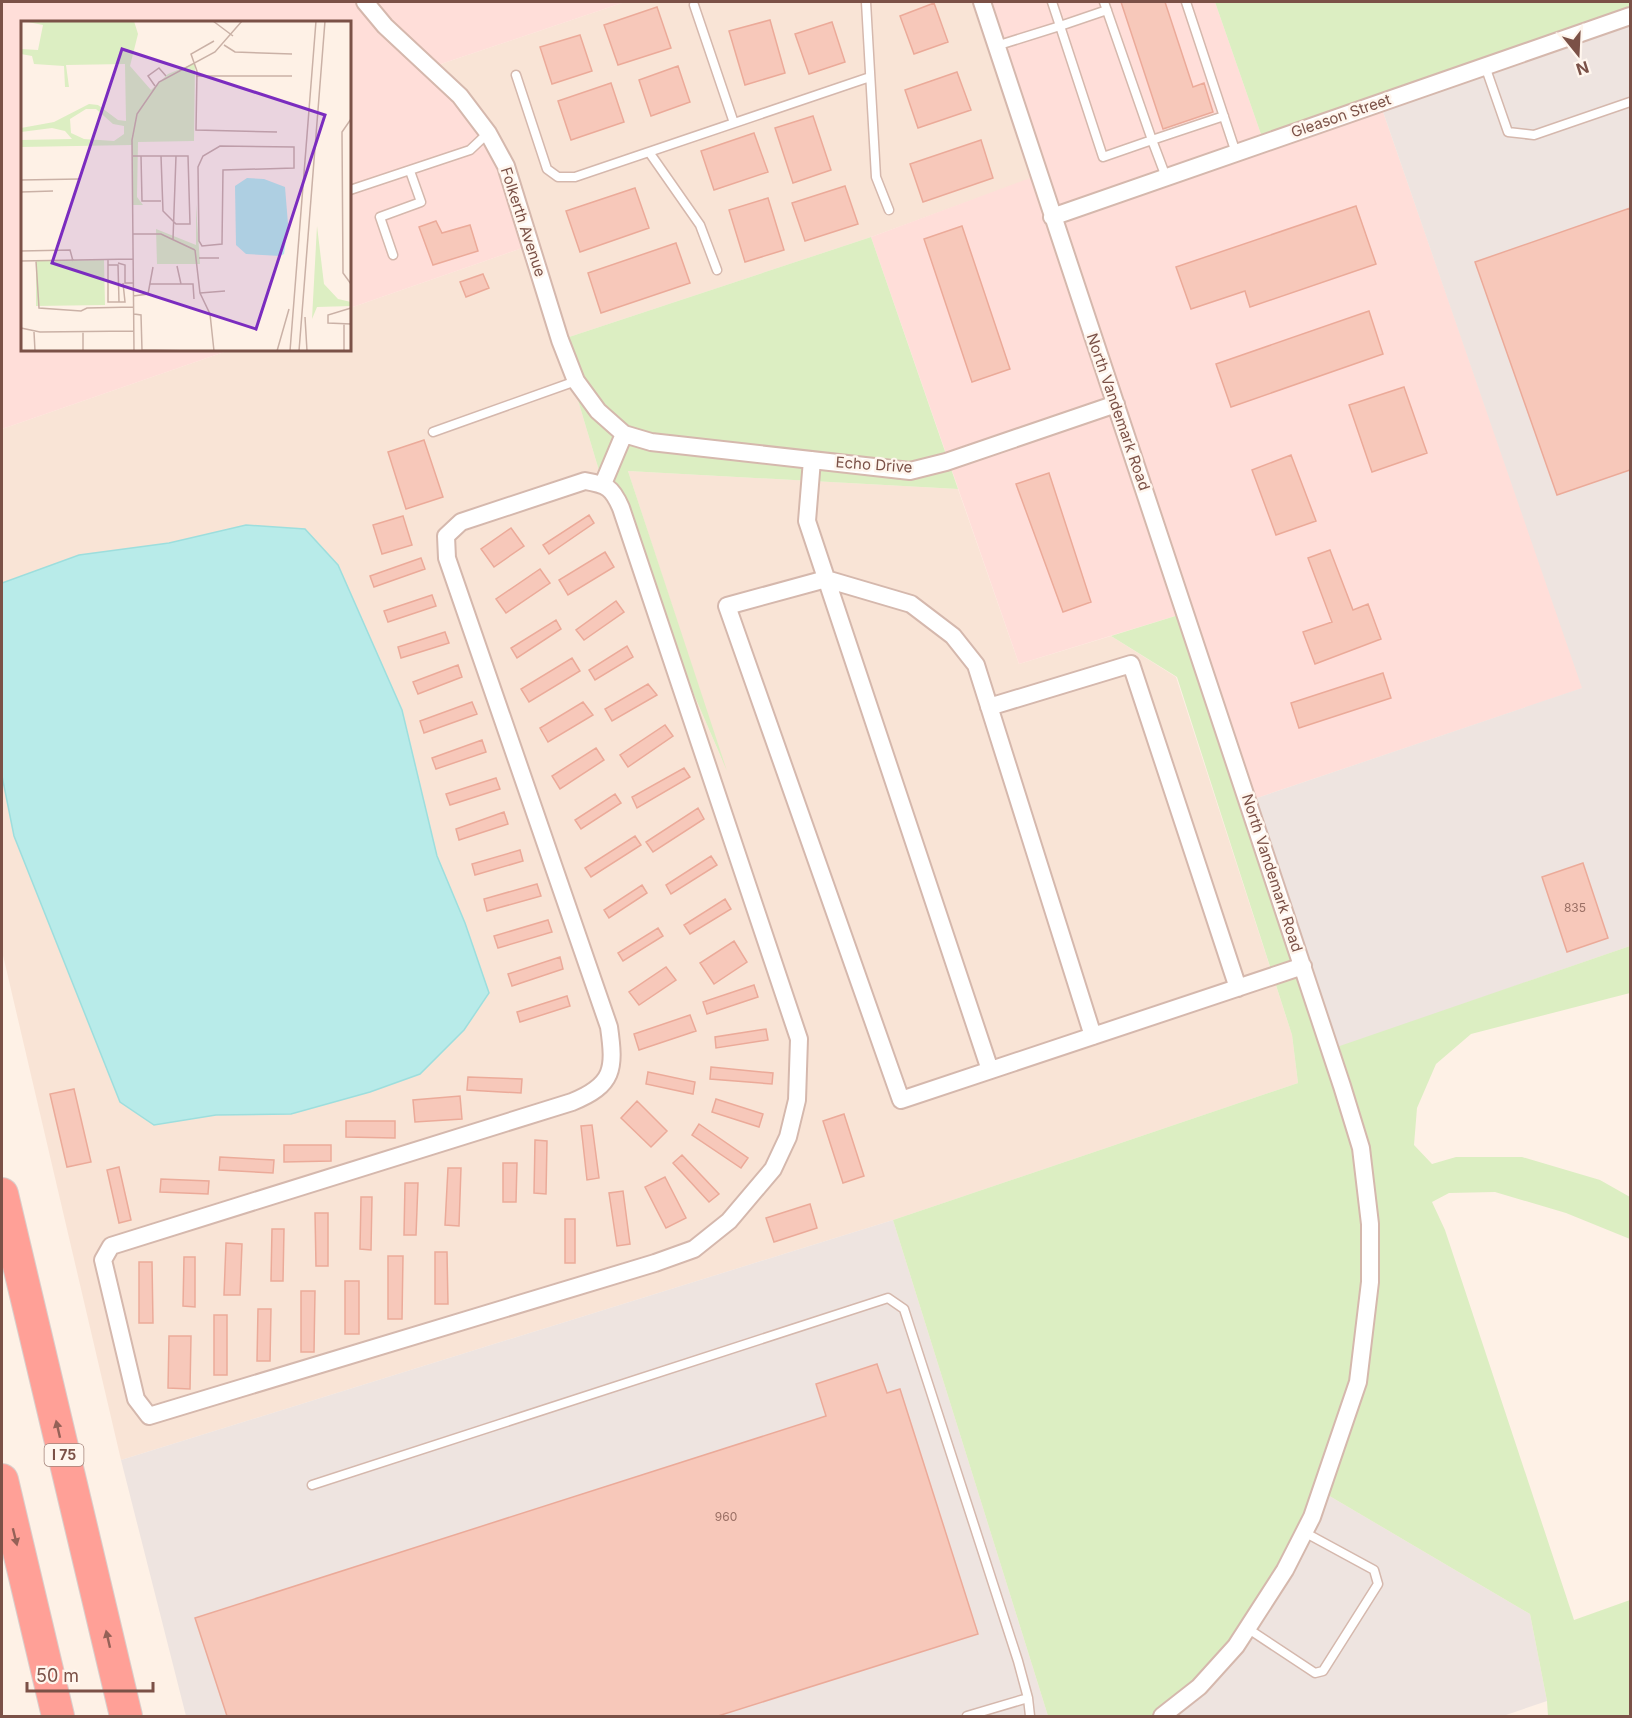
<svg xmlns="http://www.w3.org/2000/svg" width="1632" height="1718" font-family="Inter,sans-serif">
  <rect width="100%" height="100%" fill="#fef1e6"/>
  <!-- residential -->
  <path fill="#f9e4d6" d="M625 2H982L1038 176 871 237 560 340 603 484 723 762 628 471 958 489 1019 664 1111 636 1176 677 1292 1035 1298 1083 893 1220 121 1460 2 951V429L230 350H350V308L531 245 429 68Z"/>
  <!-- commercial -->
  <path fill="#ffded9" d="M2 2H625L429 68 476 115 531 245 350 308V22H22V350H230L2 429Z
    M982 2H1215L1264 143 1380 103 1583 688 1248 801 1185 613 1019 664 871 237 1038 175Z"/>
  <!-- industrial -->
  <path fill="#eee4e0" d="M1630 16V946L1331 1050 1248 801 1582 688 1380 103Z
    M893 1220 1048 1716H186L121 1460Z
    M1321 1491 1530 1614 1547 1701 1503 1716H1162Z"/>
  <!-- green -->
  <path fill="#dceec2" d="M1215 2H1630V16L1264 143Z
    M871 237 958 489 628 471 727 771 603 484 560 340Z
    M1185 613 1331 1049 1630 946V993L1471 1034 1436 1064 1417 1108 1414 1145 1432 1164 1456 1157H1522L1600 1180 1630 1197V1239L1566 1213 1495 1192 1449 1193 1432 1202 1445 1230 1574 1620 1630 1600V1716H1548L1547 1701 1530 1614 1321 1491 1236 1646 1162 1716H1048L893 1220 1298 1083 1292 1035 1177 677 1111 636Z"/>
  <!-- water -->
  <path fill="#b8ebe9" stroke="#9ddedd" stroke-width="1.5" d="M246 525 305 529 338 565 402 710 437 856 465 923 489 993 464 1030 420 1074 370 1092 291 1114 216 1115 154 1125 120 1102 14 836 2 776V583L79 555 169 543Z"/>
  <!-- building -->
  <path fill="#f7c8ba" stroke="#ebaa99" stroke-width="1.5" d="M1121 2H1165L1193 87 1204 83 1213 112 1163 129Z
    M934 3 948 42 914 54 900 16Z
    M657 7 671 48 618 65 604 25Z
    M770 20 785 73 745 85 729 31Z
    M832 22 845 62 809 74 795 34Z
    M580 35 592 71 552 84 540 47Z
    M678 66 690 102 651 116 639 80Z
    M957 72 971 110 918 128 905 90Z
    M611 83 624 122 571 140 558 101Z
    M813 116 831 170 793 183 775 128Z
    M754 133 768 172 714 190 701 151Z
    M981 140 993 178 923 202 910 164Z
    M845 186 858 224 805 241 792 203Z
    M635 188 649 228 580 252 566 211Z
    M768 198 784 250 745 262 729 210Z
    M1356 206 1376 264 1250 307 1245 291 1191 309 1176 267Z
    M1630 208V470L1557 495 1475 262Z
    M436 221 442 233 470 225 478 251 433 265 419 227Z
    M962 226 1010 369 972 382 924 239Z
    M676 243 690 283 601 313 588 273Z
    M483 274 489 288 466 297 460 282Z
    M1369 311 1383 354 1231 407 1216 364Z
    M1404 387 1427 453 1372 472 1349 405Z
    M424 440 443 497 406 509 388 452Z
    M1291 455 1316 521 1276 535 1252 470Z
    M1049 473 1091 602 1063 612 1016 484Z
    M589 515 594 523 549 554 543 545Z
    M403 516 412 545 382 554 373 525Z
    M511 528 524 546 494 567 481 549Z
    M1330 550 1353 610 1368 604 1381 639 1315 664 1303 632 1332 622 1308 558Z
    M605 552 614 567 568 595 559 580Z
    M421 558 425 569 374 587 370 576Z
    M540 569 550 583 506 613 496 599Z
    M432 595 436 606 388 622 384 611Z
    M616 601 624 612 584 640 576 630Z
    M556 620 561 629 517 658 511 648Z
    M445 632 449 643 401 658 398 647Z
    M627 646 633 657 595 680 589 670Z
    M572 658 580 671 529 702 521 689Z
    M458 665 462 677 418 694 413 682Z
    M1383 673 1391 698 1299 728 1291 703Z
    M648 684 657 695 612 721 605 709Z
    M472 702 477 714 424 733 420 721Z
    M583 702 593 715 548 742 540 728Z
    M665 725 673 736 628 767 620 755Z
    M482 740 486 752 436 769 432 758Z
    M596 748 604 760 560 789 552 776Z
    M684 768 690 777 637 808 632 797Z
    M496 778 500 789 450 805 446 794Z
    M615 794 621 803 581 829 575 820Z
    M698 808 704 819 653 852 646 842Z
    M504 812 508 824 459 840 456 829Z
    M635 836 641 845 591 877 585 868Z
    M520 850 523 861 475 875 472 864Z
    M711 856 717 865 671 894 666 885Z
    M1583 863 1608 938 1567 952 1542 877Z
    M537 884 541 896 487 911 484 899Z
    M642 885 647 893 609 918 604 910Z
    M725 899 731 909 690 934 684 925Z
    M548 920 552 932 498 948 494 936Z
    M658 928 663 936 623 961 618 953Z
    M734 941 747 962 714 984 700 963Z
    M560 957 563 969 512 986 508 974Z
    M666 967 676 980 639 1005 629 992Z
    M754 985 758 997 707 1014 703 1002Z
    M567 996 570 1006 520 1022 517 1012Z
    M690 1015 696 1031 639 1050 634 1034Z
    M766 1029 768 1040 716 1048 715 1037Z
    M711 1067 773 1073 772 1084 710 1079Z
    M648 1072 695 1082 693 1094 646 1084Z
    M468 1077 522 1079 521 1093 467 1090Z
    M74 1089 91 1162 67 1167 50 1094Z
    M460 1096 462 1119 415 1122 413 1100Z
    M716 1099 763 1114 759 1127 712 1112Z
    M637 1101 667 1131 651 1147 621 1118Z
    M844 1114 864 1176 843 1183 823 1121Z
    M346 1121H395V1138L346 1137Z
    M699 1124 748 1158 741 1168 692 1135Z
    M592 1125 599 1178 587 1180 581 1126Z
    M535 1140 547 1141 546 1194 534 1193Z
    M284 1145H331V1161L284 1162Z
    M682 1155 719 1194 709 1202 673 1163Z
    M220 1157 274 1160 273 1173 219 1170Z
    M503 1163H517L516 1202H503Z
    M119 1167 131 1220 119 1223 107 1170Z
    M448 1168H461L459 1226 445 1225Z
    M665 1177 686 1218 666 1228 645 1187Z
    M161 1179 209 1181 208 1194 160 1192Z
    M405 1183H418L416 1235H404Z
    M623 1191 630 1244 617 1246 609 1193Z
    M361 1197H372L371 1250 360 1249Z
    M810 1204 817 1228 774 1242 766 1218Z
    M315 1213H328V1266H316Z
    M565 1219H575V1263H565Z
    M272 1229H284L283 1281H271Z
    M226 1243 242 1244 240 1295H224Z
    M435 1252H447L448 1304H435Z
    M388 1256H403L402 1319H388Z
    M184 1257H195V1307L183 1306Z
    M139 1262H152L153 1323H139Z
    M345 1281H359V1334H345Z
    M301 1291H315L314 1352H301Z
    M258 1309H271L270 1361H257Z
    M214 1315H227V1375H214Z
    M169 1336H191L190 1389 168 1388Z
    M877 1364 887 1393 900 1389 978 1634 718 1716H227L195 1618 826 1416 816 1384Z"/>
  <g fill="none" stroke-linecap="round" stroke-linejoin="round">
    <defs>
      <path id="service" d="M866 2 876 177 889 210
        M1052 2 1060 26 1107 10
        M1104 2 1152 140 1224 116
        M1186 2 1236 153
        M694 5 734 123
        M996 46 1060 26 1103 157 1152 140 1166 177
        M1485 66 1508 132 1534 135 1630 102
        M516 75 547 169 558 177H575L870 77
        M649 152 700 225 717 270
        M350 190 470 150 488 133
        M393 255 380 217 421 202 410 171
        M433 432 576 381
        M312 1485 888 1298 904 1309 1018 1661 1028 1698 1030 1716
        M1247 1628 1315 1673 1323 1671 1378 1584 1374 1570 1304 1532
        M967 1716 1028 1698"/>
      <path id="minor" d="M365 2 385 26 460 96 488 133 506 166 560 340 576 381 598 411 624 434 651 442 910 471 946 462 1116 404
        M982 2 1342 1086 1361 1148 1370 1224V1282L1358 1382 1312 1517 1285 1570 1236 1646 1199 1687 1162 1716
        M1052 217 1630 16
        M812 460 807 521 990 1070
        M585 481C607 485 612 487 621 508L799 1039 797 1100 788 1137 773 1169 729 1221 694 1249 655 1263 149 1416 136 1399 103 1260 111 1246 572 1102C614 1085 615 1069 609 1027L447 558 446 536 461 522Z
        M603 484 624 434
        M989 707 1131 664 1238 988
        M1093 1036 976 665 953 636 911 604 826 579 727 606 901 1100 1303 966"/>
      <path id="motorway" d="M2 1194 126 1716
        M2 1480 58 1716"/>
    </defs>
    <!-- service casing -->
    <use href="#service" stroke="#d5b8ad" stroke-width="11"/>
    <!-- minor casing -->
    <use href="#minor" stroke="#d5b8ad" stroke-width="20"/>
    <!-- motorway casing -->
    <use href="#motorway" stroke="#dacecb" stroke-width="34"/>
    <!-- service -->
    <use href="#service" stroke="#fff" stroke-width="8"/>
    <!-- minor -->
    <use href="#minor" stroke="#fff" stroke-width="16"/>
    <!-- motorway -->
    <use href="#motorway" stroke="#ffa097" stroke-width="32"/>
  </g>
  <!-- one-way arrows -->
  <defs><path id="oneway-solid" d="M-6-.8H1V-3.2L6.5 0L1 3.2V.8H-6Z" transform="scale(1.5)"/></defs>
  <g fill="#956157">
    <use href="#oneway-solid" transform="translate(58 1429) rotate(-103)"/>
    <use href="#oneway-solid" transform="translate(15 1537) rotate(76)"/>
    <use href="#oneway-solid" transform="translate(108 1639) rotate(-103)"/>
  </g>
  <g text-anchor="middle" stroke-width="5" stroke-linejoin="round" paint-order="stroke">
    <!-- number labels -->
    <g font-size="12" fill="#9a6f64">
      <text x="1575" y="912">835</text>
      <text x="726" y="1521">960</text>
    </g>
    <!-- shield labels -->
    <rect fill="#fff6ee" stroke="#a38279" stroke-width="1.5" x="44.5" y="1444" width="39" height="22" rx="4.5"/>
    <g font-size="14" font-weight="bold" fill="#7b5147">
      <text x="64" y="1460">I 75</text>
    </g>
    <!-- street labels -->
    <g font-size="15" fill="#7b5147" stroke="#fff6ee">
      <text transform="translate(1341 116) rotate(-19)" y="5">Gleason Street</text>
      <text transform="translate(523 222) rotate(72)" y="5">Folkerth Avenue</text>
      <text transform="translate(1118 412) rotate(71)" y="5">North Vandemark Road</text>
      <text transform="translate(874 465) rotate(4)" y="5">Echo Drive</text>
      <text transform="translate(1272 873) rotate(72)" y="5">North Vandemark Road</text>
    </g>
  </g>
  <!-- overview -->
  <g transform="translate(21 21)">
    <rect width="330" height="330" fill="#fef1e6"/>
    <path d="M2 0H113L117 13 109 45 130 69 147 53 174 42 173 120 117 121 116 176 122 184H112L111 124 0 126V119L51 118 44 110 31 107 0 111V107L33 101 68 83 77 84 97 99 105 100 104 43 45 44 48 66H44L43 45 13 43 11 35 0 33V28L17 29 22 4ZM65 88H75L92 103 103 105V113L93 120 63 118 50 112 49 98ZM175 183 179 243H136L135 208 175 224ZM296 205 303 263 317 278 330 281V285L296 286 291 298ZM83 239 84 284 15 285V240Z" fill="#dceec2" fill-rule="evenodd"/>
    <path d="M226 157 243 158 264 166 267 203 263 233 259 235 225 233 215 224 214 165Z" fill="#b8ebe9"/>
    <path fill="none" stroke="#cab1a6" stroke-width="1.5" d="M192 0 212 15M193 20 170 33 176 50 175 109 256 111M203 24 214 31 271 33M175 55H271M134 65 127 55 138 47 145 55M330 98 321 111 322 252 330 263M199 125 273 126V147L202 149 201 223 181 225 178 220 177 146 182 135ZM112 135H167L169 203H155L142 190 140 135M120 135 121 180H140M0 159 59 158M0 171 32 170M112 213H140L174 229M152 218 155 135M174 229 179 272 189 293 193 330M0 230 49 229 52 240M178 237H198M87 239V281H98L97 244H87M0 240 112 238M15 240 18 287 60 290 66 287 113 286M97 242 104 244V262H112M156 245 160 263M129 263H172L173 278M179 272 204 270M112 275 127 273 132 246M98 281H104L102 262M330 287 307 294V302L330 303M113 293 120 294 121 329 172 330M284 296 286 330M323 302V330M0 307 19 311 113 310M13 311 14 330M62 311V330M113 330 111 119 116 93 138 61 194 31 221 0M256 330 268 288M269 330 295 0M278 330 304 0"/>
    <path fill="#7b2cbf" fill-opacity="0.15" stroke="#7b2cbf" stroke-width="3" d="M101 28 304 94 235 308 31 242Z"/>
    <rect width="330" height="330" fill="none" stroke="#7b5147" stroke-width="3"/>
  </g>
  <!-- border -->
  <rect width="1632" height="1718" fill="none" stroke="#7b5147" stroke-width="6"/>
  <!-- north arrow -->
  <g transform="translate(1578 54) rotate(162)" stroke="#fff6ee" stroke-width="4.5" paint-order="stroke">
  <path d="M0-4.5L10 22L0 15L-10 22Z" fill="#7b5147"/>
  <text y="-9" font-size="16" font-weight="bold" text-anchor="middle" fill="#7b5147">N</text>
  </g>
  <!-- scale -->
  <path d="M27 1682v9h126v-9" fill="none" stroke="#7b5147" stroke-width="3"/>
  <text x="36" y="1682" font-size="18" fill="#7b5147" stroke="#fff6ee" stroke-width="4.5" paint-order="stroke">50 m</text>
</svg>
